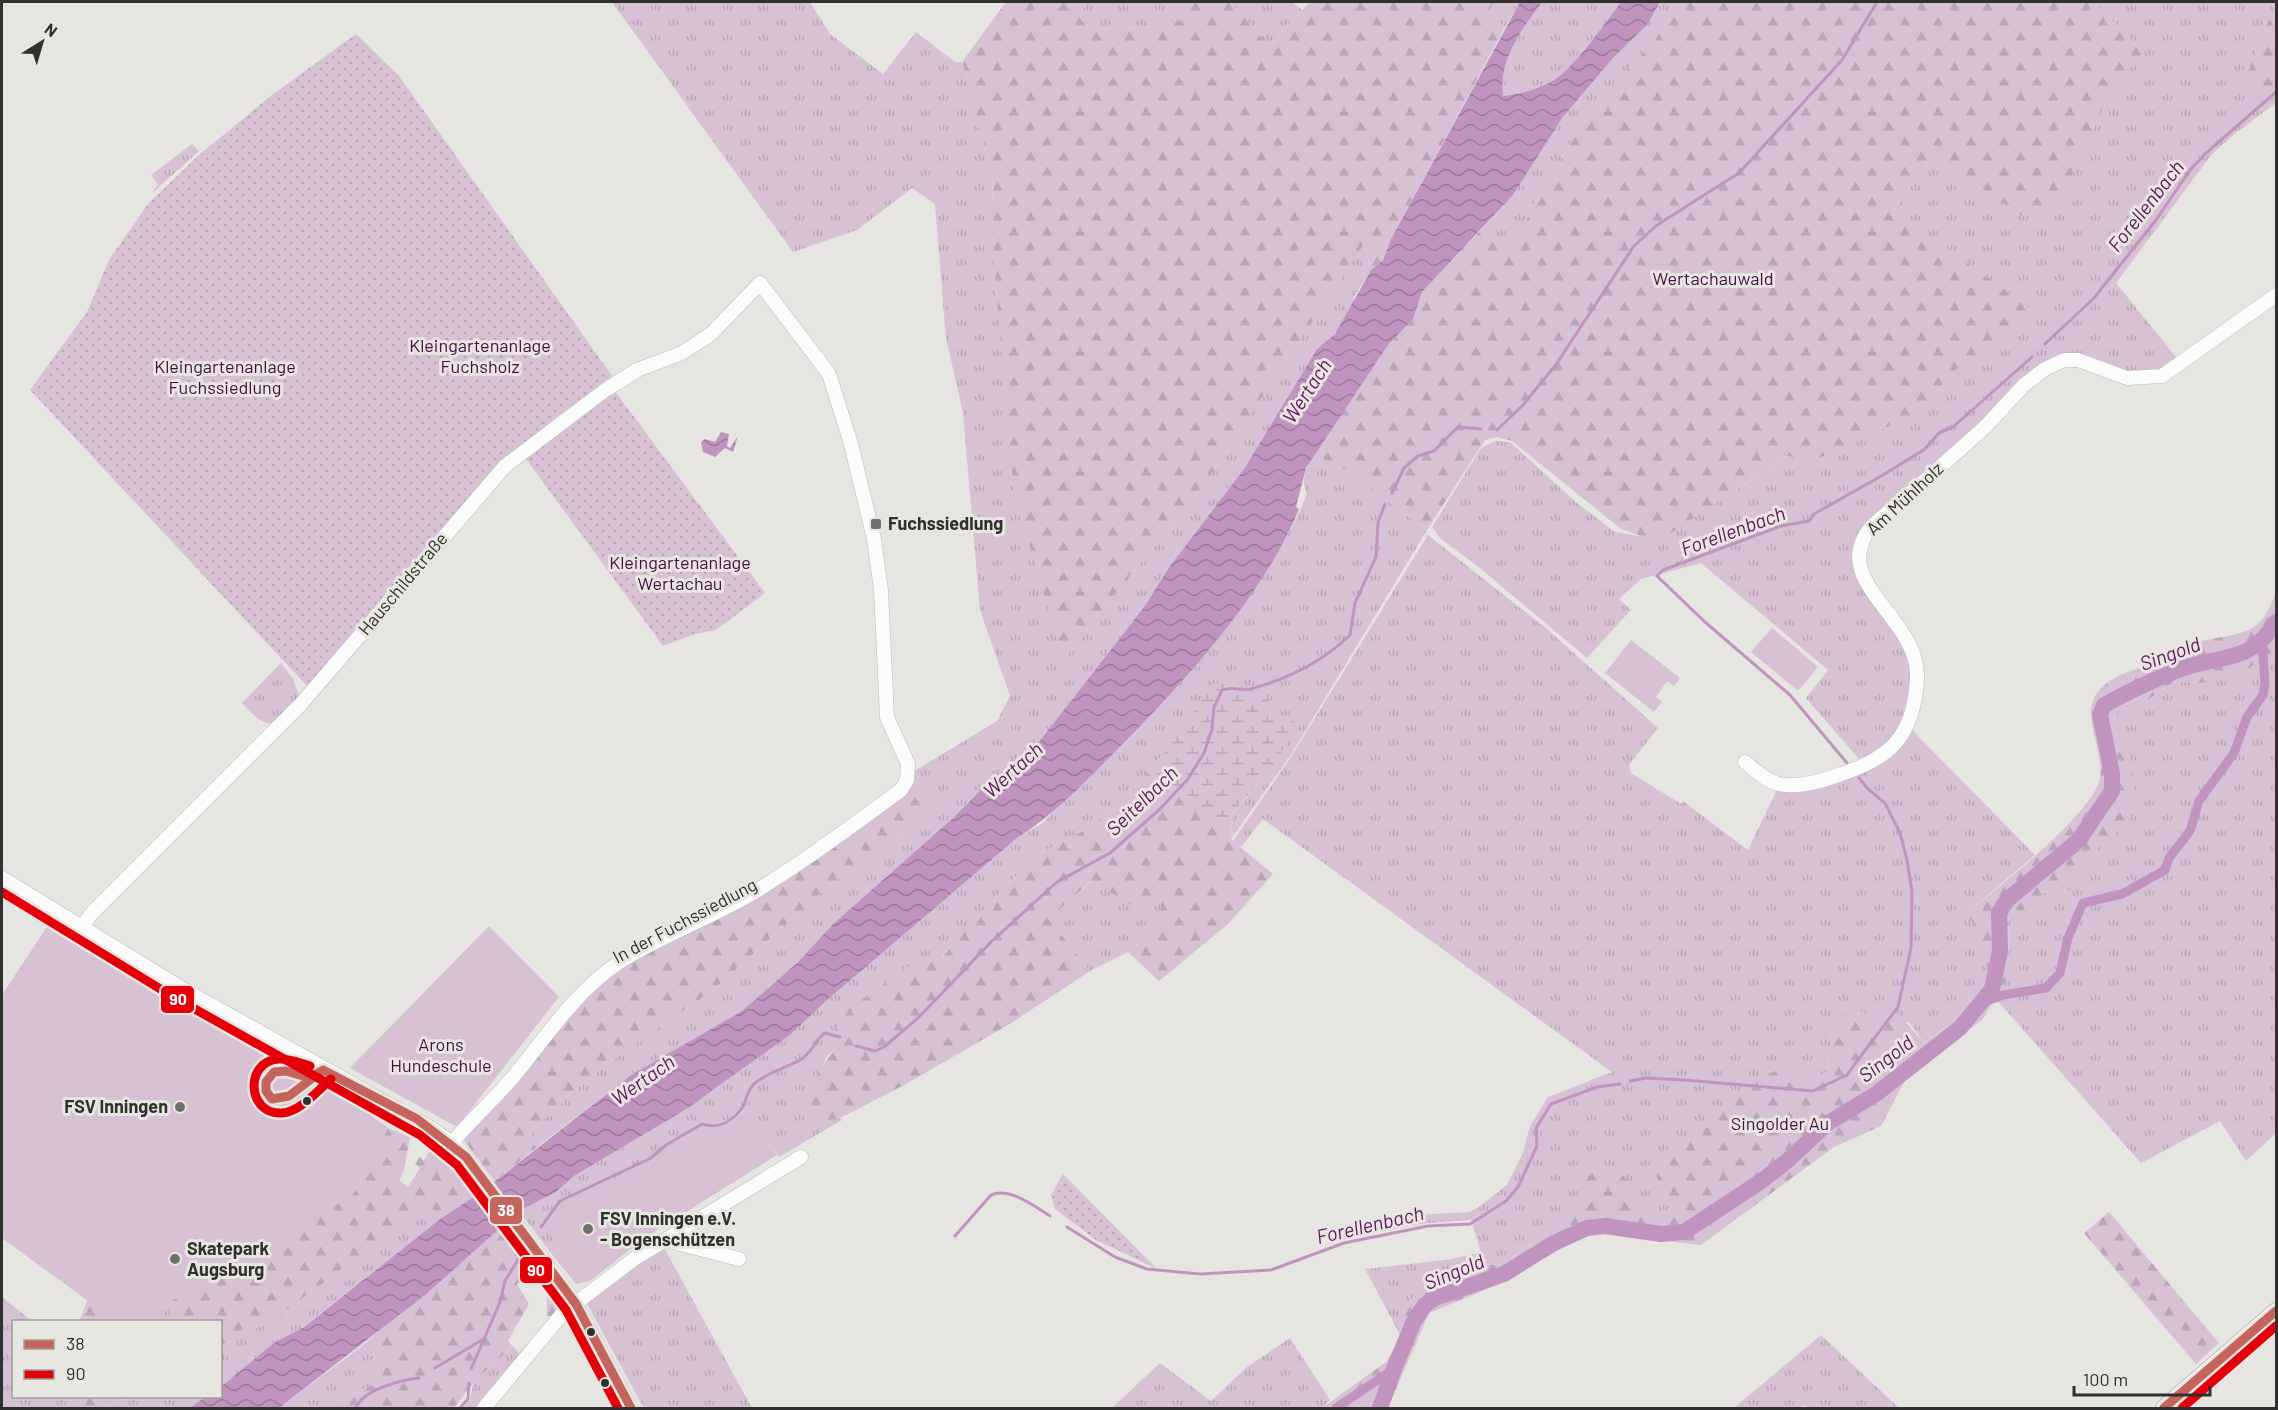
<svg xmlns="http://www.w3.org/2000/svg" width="2278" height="1410" font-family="Barlow,sans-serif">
  <defs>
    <pattern id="grass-tufts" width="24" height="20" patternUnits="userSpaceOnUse" patternTransform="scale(1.5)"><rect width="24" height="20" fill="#d7c1d5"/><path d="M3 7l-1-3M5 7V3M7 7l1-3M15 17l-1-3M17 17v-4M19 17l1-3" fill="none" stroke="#b9a6b7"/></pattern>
    <pattern id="forest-firs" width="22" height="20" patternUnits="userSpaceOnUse" patternTransform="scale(1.5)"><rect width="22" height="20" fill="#d7c1d5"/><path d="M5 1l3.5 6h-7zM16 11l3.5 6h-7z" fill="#b9a6b7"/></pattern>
    <pattern id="wetland-marsh" width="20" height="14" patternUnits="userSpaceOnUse" patternTransform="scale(1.5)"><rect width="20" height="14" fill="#d7c1d5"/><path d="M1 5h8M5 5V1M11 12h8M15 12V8" fill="none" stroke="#b9a6b7"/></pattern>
    <pattern id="garden-dots" width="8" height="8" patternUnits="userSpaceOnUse" patternTransform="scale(1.5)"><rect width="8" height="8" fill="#d7c1d5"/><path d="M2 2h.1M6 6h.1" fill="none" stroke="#b9a6b7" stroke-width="1.8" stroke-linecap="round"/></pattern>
    <pattern id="water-waves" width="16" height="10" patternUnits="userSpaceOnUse" patternTransform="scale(1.5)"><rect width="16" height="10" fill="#c094be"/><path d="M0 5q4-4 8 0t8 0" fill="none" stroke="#9c799b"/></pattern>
  </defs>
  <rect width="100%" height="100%" fill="#e6e5e2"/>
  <!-- grass -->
  <path fill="url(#grass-tufts)" d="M612 2H810L830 34 883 74 916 32 955 62H962L992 174 995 277 1003 350 1063 660 1209 477 1364 243 1371 270 1354 297 1353 305 1335 334 1317 349 1244 469 1170 566 1144 607 1021 765 996 775 953 818 833 924 798 962 742 1011 631 1075 537 1147 530 1142V1137L542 1121 572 1092 623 1052 711 992 832 883 883 850 936 808 908 781 913 772 997 721 1010 696 980 610 963 413 946 338 935 204 912 188 857 230 793 252Z
    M1085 2H1186L1190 3 1196 18 1144 27 1092 29 1080 19Z
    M1230 2H1292L1302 10 1269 45Z
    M1494 2H1520L1505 27 1486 16Z
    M1542 2H1621C1607 21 1574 67 1555 79 1540 88 1520 94 1502 96 1502 54 1519 34 1542 2Z
    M1660 2H1681L1652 44 1614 83 1582 125 1536 199 1513 252 1484 227 1513 195 1563 117 1614 57 1647 25Z
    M2094 2H2263L2274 7 2244 83 2263 92 2276 84V103L2237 132 2212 154 2116 283 2180 362 2144 377 2078 359 2019 388 1901 496 1855 555 1912 655 1910 728 2035 855 1967 913 1975 927 1989 973C1975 1004 1952 1024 1924 1043L1909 1022 1833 1021 1827 1072 1656 1176 1673 1209 1653 1212 1635 1209 1580 1213 1554 1226 1505 1264 1484 1265 1411 1300 1393 1321 1365 1269 1446 1260 1480 1253V1249L1471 1220 1427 1223 1380 1232 1377 1223 1402 1216 1469 1212 1479 1207 1507 1185 1523 1153 1530 1126 1548 1097 1612 1072 1263 819 1241 847 1233 841 1289 760 1428 535 1547 629 1658 728 1629 765 1631 773 1681 804 1683 801 1748 850 1780 784 1865 766 1806 698 1828 670 1701 563 1641 579 1619 599 1631 610 1587 658 1480 568 1440 538 1432 527 1481 448 1495 441 1510 442 1577 503 1615 532 1644 537 1735 491 1789 455 1846 448 1870 433 1914 418 1956 369 1894 210 1933 156 2021 216 2055 212 2108 97 2143 52Z
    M192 144 199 151 151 194 158 185 151 175Z
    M1314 455 1350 472 1427 530 1290 756 1231 839 1232 815 1270 770 1279 714 1265 694 1170 746 1125 799 1092 826 1034 857 953 943 941 959 826 1057 805 1124 840 1118 842 1120 779 1157 748 1113 743 1111C729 1124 721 1132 701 1130L652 1160 561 1245 554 1257 519 1211 556 1192 574 1176 688 1108 790 1035 827 1000 1017 838 1044 822C1058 805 1076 790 1092 774 1172 689 1263 603 1307 494 1300 479 1306 468 1314 455Z
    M2276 643V1133L2246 1161 2220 1121 2141 1163 1995 998 2009 975 2008 911 2034 909 2042 893 2069 890 2098 848 2128 823 2131 760 2122 748 2112 726 2118 711 2145 702 2175 681 2198 683 2271 653Z
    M281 663 293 679 300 698C273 727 271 734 242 703Z
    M1092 881 1143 912 1161 902 1159 924 1128 952 1090 971 1048 919Z
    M426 1206 431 1207 440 1219 303 1327 275 1342 221 1394 220 1341 224 1344Z
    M663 1246 752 1408H644L587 1304 617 1277Z
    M2 1297 32 1321 14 1322V1396L84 1397 76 1408H2Z
    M171 1304 170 1321H120Z
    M537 1335 481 1408H463L470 1400 473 1383 512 1346 519 1353Z
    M1821 1335 1899 1408H1809L1804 1405 1801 1408H1734Z
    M1290 1338 1330 1400 1322 1408H1112L1160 1363 1211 1401 1247 1367Z
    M362 1346 379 1360 377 1383 347 1396 328 1408H279Z
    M126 1397H217L202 1399 190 1408H103Z"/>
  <!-- forest -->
  <path fill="url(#forest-firs)" d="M1006 2H1085L1080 19 1092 29 1144 27 1195 18 1190 3 1186 2H1230L1269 45 1310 2H1494L1486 16 1505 27 1391 239 1383 260 1371 270 1364 244 1209 477 1063 660 1014 491 995 277 992 174 962 62Z
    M1681 2H2094L2143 52 2108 97 2055 212 2021 216 1933 156 1894 210 2035 312 1998 346 1956 369 1914 418 1870 433 1845 449 1800 464 1789 455 1666 536 1644 537 1621 529 1512 441 1498 437 1485 440 1427 530 1350 472 1314 455 1388 345 1413 319 1422 292 1484 227 1513 251 1536 199 1582 125 1614 83 1652 44Z
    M2263 2H2276V84L2263 92 2243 84 2274 7Z
    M2276 592V643L2271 653 2233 679 2198 683 2175 681 2145 702 2118 711 2112 726 2122 748 2131 760 2135 786 2128 823 2098 848 2069 890 2042 893 2034 909 2008 911 2009 975 1983 1019 1906 1078 1881 1126 1834 1147 1701 1245 1598 1233 1562 1244 1497 1285 1429 1313 1388 1408H1322L1386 1362 1401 1337 1393 1321 1411 1300 1448 1277 1484 1265 1505 1264 1554 1226 1580 1213 1581 1174 1613 1171 1632 1182 1635 1209 1653 1212 1672 1209 1656 1176 1665 1155 1752 1081 1790 1065 1809 1081 1827 1072 1833 1021 1855 1007 1875 1021 1898 1013 1924 1043C1952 1025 1975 1004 1989 973L1975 927 1967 913C1997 888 2094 813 2100 778 2105 753 2080 716 2097 693 2112 672 2148 667 2170 657 2179 653 2188 645 2198 642 2218 636 2241 637 2258 624 2266 618 2272 601 2276 592Z
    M1147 773 1195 800 1233 841 1273 874 1228 924 1159 981 1128 952 1159 924 1161 902 1143 912 1091 881 1049 919 1090 971 1013 1022 906 1084 840 1118 804 1125C812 1096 815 1067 838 1047L835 1031 849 1009 921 957 942 959 953 943 1034 857 1092 826 1125 799Z
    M908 781 936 808 883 850 832 883 711 992 623 1052 572 1092 542 1121 530 1137V1142L537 1147 495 1181 462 1138 554 1024 619 964 741 901Z
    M388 1128 410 1137 404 1170 399 1180 408 1187 420 1168 415 1164 419 1157 424 1160 435 1142 461 1165 481 1192 440 1219 431 1207 426 1206 272 1321 223 1344 221 1341 220 1322 170 1321 171 1304 120 1321 79 1322 91 1292 353 1194Z
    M2109 1212 2219 1343 2196 1364 2084 1233Z
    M505 1223 560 1296 561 1302 552 1316H547V1297L533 1271 517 1284 529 1304 508 1341 512 1346 473 1383 454 1408H328L347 1396 377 1383 379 1360 362 1346Z
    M84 1396H126V1397L103 1408H76Z"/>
  <!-- wetland -->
  <path fill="url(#wetland-marsh)" d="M1229 683 1265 694 1279 714 1299 724 1270 770 1232 814 1231 839 1195 800 1147 773 1170 746 1212 684Z"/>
  <!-- park -->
  <path fill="#d7c1d5" d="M1772 628 1818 667 1798 691 1751 652Z
    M1631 640 1680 678 1674 686 1667 681 1656 697 1662 702 1654 712 1605 673Z
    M50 922 330 1085 388 1128 353 1194 231 1274 178 1297 134 1321H121L92 1304 2 1238V995Z
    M489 926 559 997 457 1127 350 1068Z
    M744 1111 749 1113 777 1155 646 1237 590 1281 576 1284 554 1257 561 1245 546 1231 564 1205 652 1160 701 1129C721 1132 729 1124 744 1111Z"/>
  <!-- garden -->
  <path fill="url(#garden-dots)" d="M356 34 399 76 612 376 555 418 496 469 309 688 30 390 87 312 109 260 148 204 199 155 272 95Z
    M614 390 765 593 716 630 695 634 663 646 524 456Z
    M1063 1174 1157 1269 1096 1240 1055 1209 1051 1195Z"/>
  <!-- water -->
  <path fill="url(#water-waves)" d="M1520 2H1542C1521 31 1499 58 1503 96 1520 94 1542 88 1557 78 1579 61 1604 24 1621 2H1660L1647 25 1614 57 1563 117 1513 195 1422 292 1413 319 1388 345 1306 468 1296 507 1299 509C1262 601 1172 695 1103 764 1076 791 1049 818 1017 838L827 1000 790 1035 688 1108 574 1176 556 1192 519 1211 425 1295 279 1408H190L202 1399 220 1396 222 1386 275 1342 304 1327 440 1219 481 1192 631 1075 742 1011 798 962 833 924 953 818 996 775 1021 765 1144 607 1170 566 1244 469 1317 349 1335 334 1371 270 1383 260 1391 239Z
    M721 432 729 434 727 446 730 448 738 436 733 452 725 448 715 457 703 452 701 442 705 439 715 442Z"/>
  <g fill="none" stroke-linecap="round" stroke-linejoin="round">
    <!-- stream -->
    <path stroke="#c094be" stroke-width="3" d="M2045 344 2094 298 2156 220 2190 170 2205 154 2276 92
      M1497 430 1522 406 1555 366 1634 246 1657 225 1739 173 1842 60 1877 2
      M1392 493 1404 468 1418 456 1434 451 1458 427 1481 429
      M1847 763 1790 695 1705 622 1657 576 1663 570 1781 526 1809 521 1814 514 1883 475 1925 449 1939 433 1953 427 2032 357
      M856 1046 875 1051 884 1047 919 1017 991 942 1057 882 1110 853 1160 809 1188 779 1204 753 1212 729 1214 707 1222 690C1232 686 1241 691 1250 689 1288 679 1322 662 1350 635L1355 603 1376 557 1378 522 1385 504
      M1630 1081 1646 1078 1685 1080 1813 1091 1847 1075 1854 1065 1898 1007 1911 948 1912 892 1907 860 1900 833 1885 803 1868 789 1859 778
      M541 1227 560 1201 651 1158 666 1145 702 1124C718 1129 732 1122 742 1108 747 1100 747 1089 755 1083 768 1072 786 1068 800 1060 813 1053 814 1040 825 1033L840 1037
      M1067 1227 1115 1257 1147 1269 1200 1274 1271 1270 1344 1243 1428 1226 1470 1224 1506 1201 1518 1187 1537 1146 1536 1128 1551 1104 1597 1087 1620 1084
      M955 1236 991 1195C1010 1187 1034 1206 1050 1216
      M435 1368 482 1340
      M471 1369 500 1302 505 1281 519 1258
      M356 1408C362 1390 401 1380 419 1378
      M460 1408 468 1399 469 1383"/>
    <!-- canal -->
    <path stroke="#c094be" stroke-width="9" d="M1982 1003 2003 995 2046 988 2060 973 2068 938 2083 903 2122 894 2165 870 2169 858 2190 831 2199 801 2234 753 2247 717 2263 695 2265 684 2262 640
      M1336 1408 1394 1369"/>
    <!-- river -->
    <path stroke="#c094be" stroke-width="16" d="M1380 1408 1394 1369 1414 1321 1425 1305 1435 1298 1504 1274 1554 1243 1587 1228 1605 1226 1661 1234 1684 1232 1760 1182 1786 1162 1828 1123 1876 1094 1960 1028 1992 989 2000 951 1999 913 2007 900 2079 840 2112 791V773L2100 715 2104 705C2130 691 2156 678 2184 668 2224 654 2249 664 2276 622"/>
    <defs>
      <path id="minor" d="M1745 762C1755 770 1766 781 1779 784 1796 788 1818 782 1833 777 1888 759 1914 740 1917 678 1920 617 1824 580 1873 525L1930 476 1985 427 2024 385 2045 369 2064 360H2078L2127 378 2162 376 2276 295
        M2 878 181 988 426 1125 452 1143 466 1157 561 1283 576 1304 631 1408
        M81 928 91 914 301 704 505 466 604 391 637 370 682 353 711 334 760 283 829 374 851 444 874 539 881 590 887 717 908 764 907 780 901 790C850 827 799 866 744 898 703 921 658 937 618 963 574 993 547 1036 514 1076 494 1100 471 1119 452 1143
        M665 1240 739 1259
        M484 1408 563 1313 634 1259 801 1157"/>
      <path id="major" d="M2164 1408 2276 1311"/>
    </defs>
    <!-- minor casing -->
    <use href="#minor" stroke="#bdbcba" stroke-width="15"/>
    <!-- major casing -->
    <use href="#major" stroke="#bdbcba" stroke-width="18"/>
    <!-- minor -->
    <use href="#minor" stroke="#fbfbfb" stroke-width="14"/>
    <!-- major -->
    <use href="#major" stroke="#fbfbfb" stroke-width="16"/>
    <defs>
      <path id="bus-1" d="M323 1070 417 1119 466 1157 576 1304 631 1408
        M323 1070 289 1096 272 1099 266 1091V1082L274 1072 286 1071 310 1078Z
        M2164 1408 2276 1311"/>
      <path id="bus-2" d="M2 892 175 998 420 1135 457 1165 566 1310 618 1408
        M310 1066C299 1063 289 1058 278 1059 244 1062 247 1115 282 1113 300 1112 318 1090 331 1079
        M2182 1408 2276 1326"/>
    </defs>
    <!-- bus-1 casing -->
    <use href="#bus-1" stroke="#e7e6e1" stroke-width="14"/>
    <!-- bus-2 casing -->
    <use href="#bus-2" stroke="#e7e6e1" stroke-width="14"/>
    <!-- bus-1 -->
    <use href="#bus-1" stroke="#c4645c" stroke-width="9"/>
    <!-- bus-2 -->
    <use href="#bus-2" stroke="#e3000b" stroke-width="9"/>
  </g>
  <!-- markers -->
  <g fill="#706f6d" stroke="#e7e6e1" stroke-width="2">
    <rect x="870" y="518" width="12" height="12" rx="3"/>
    <circle cx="180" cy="1107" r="6"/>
    <circle cx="588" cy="1229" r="6"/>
    <circle cx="175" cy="1259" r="6"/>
  </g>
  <g fill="#30302e" stroke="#e7e6e1" stroke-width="2">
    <circle cx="307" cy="1101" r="5"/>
    <circle cx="591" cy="1332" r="5"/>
    <circle cx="605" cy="1383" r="5"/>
  </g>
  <g text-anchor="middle" stroke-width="6" stroke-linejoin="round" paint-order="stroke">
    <!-- park labels -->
    <g font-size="18" fill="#460c48" stroke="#e7e6e1">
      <text x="1713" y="285">Wertachauwald</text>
      <text x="480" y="352">Kleingartenanlage<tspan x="480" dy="21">Fuchsholz</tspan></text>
      <text x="225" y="373">Kleingartenanlage<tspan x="225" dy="21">Fuchssiedlung</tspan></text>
      <text x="680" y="569">Kleingartenanlage<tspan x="680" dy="21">Wertachau</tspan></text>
      <text x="441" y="1051">Arons<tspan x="441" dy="21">Hundeschule</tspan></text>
      <text x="1780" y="1130">Singolder Au</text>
    </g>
    <!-- street labels -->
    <g font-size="18" fill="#30302e" stroke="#e7e6e1">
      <text transform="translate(1905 499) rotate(-43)" y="6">Am Mühlholz</text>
      <text transform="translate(403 584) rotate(-50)" y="6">Hauschildstraße</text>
      <text transform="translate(685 921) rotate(-28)" y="6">In der Fuchssiedlung</text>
    </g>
    <!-- poi labels -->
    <g font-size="18" font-weight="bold" fill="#30302e" stroke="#e7e6e1" text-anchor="start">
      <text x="888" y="530">Fuchssiedlung</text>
      <text x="168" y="1113" text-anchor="end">FSV Inningen</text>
      <text x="600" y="1225">FSV Inningen e.V.<tspan x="600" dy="21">- Bogenschützen</tspan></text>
      <text x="187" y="1255">Skatepark<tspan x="187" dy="21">Augsburg</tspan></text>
    </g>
    <!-- water labels -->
    <g font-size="20" font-style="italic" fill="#631665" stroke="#e7e6e1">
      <text transform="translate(2146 206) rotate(-52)" y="7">Forellenbach</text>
      <text transform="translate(1307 391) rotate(-57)" y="7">Wertach</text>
      <text transform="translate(1733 531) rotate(-20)" y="7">Forellenbach</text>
      <text transform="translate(2170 654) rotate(-20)" y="7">Singold</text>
      <text transform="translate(1013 770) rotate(-42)" y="7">Wertach</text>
      <text transform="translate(1142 801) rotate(-44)" y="7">Seitelbach</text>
      <text transform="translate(1886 1059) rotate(-37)" y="7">Singold</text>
      <text transform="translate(643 1080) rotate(-35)" y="7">Wertach</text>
      <text transform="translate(1370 1225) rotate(-13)" y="7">Forellenbach</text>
      <text transform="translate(1454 1272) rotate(-22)" y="7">Singold</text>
    </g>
  </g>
  <g stroke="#e7e6e1" stroke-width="2">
    <rect x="160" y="985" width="35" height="29" rx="6" fill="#e3000b"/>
    <rect x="489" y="1196" width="34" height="29" rx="6" fill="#c4645c"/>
    <rect x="519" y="1256" width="34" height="28" rx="6" fill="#e3000b"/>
  </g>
  <g font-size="16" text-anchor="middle" font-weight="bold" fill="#fff">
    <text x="178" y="1005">90</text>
    <text x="506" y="1216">38</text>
    <text x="536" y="1276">90</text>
  </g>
  <!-- border -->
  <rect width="2278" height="1410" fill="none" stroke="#30302e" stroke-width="6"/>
  <!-- legend -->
  <rect x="12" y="1320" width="210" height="78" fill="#e7e6e1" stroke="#9e9d99" stroke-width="1.5"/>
  <rect x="24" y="1340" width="30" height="9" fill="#c4645c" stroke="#9e9d99" stroke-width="1.5"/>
  <text x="66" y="1350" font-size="18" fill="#30302e">38</text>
  <rect x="24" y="1370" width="30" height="9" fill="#e3000b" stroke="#9e9d99" stroke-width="1.5"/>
  <text x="66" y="1380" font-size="18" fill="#30302e">90</text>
  <!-- north arrow -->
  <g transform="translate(42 42) rotate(37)" stroke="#e7e6e1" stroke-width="4.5" paint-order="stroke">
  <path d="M0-4.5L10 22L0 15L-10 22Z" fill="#30302e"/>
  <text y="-9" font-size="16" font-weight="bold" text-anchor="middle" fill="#30302e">N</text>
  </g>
  <!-- scale -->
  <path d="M2074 1386v9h136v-9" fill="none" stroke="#30302e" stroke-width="3"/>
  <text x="2083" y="1386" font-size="18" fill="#30302e" stroke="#e7e6e1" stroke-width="4.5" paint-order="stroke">100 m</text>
</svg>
